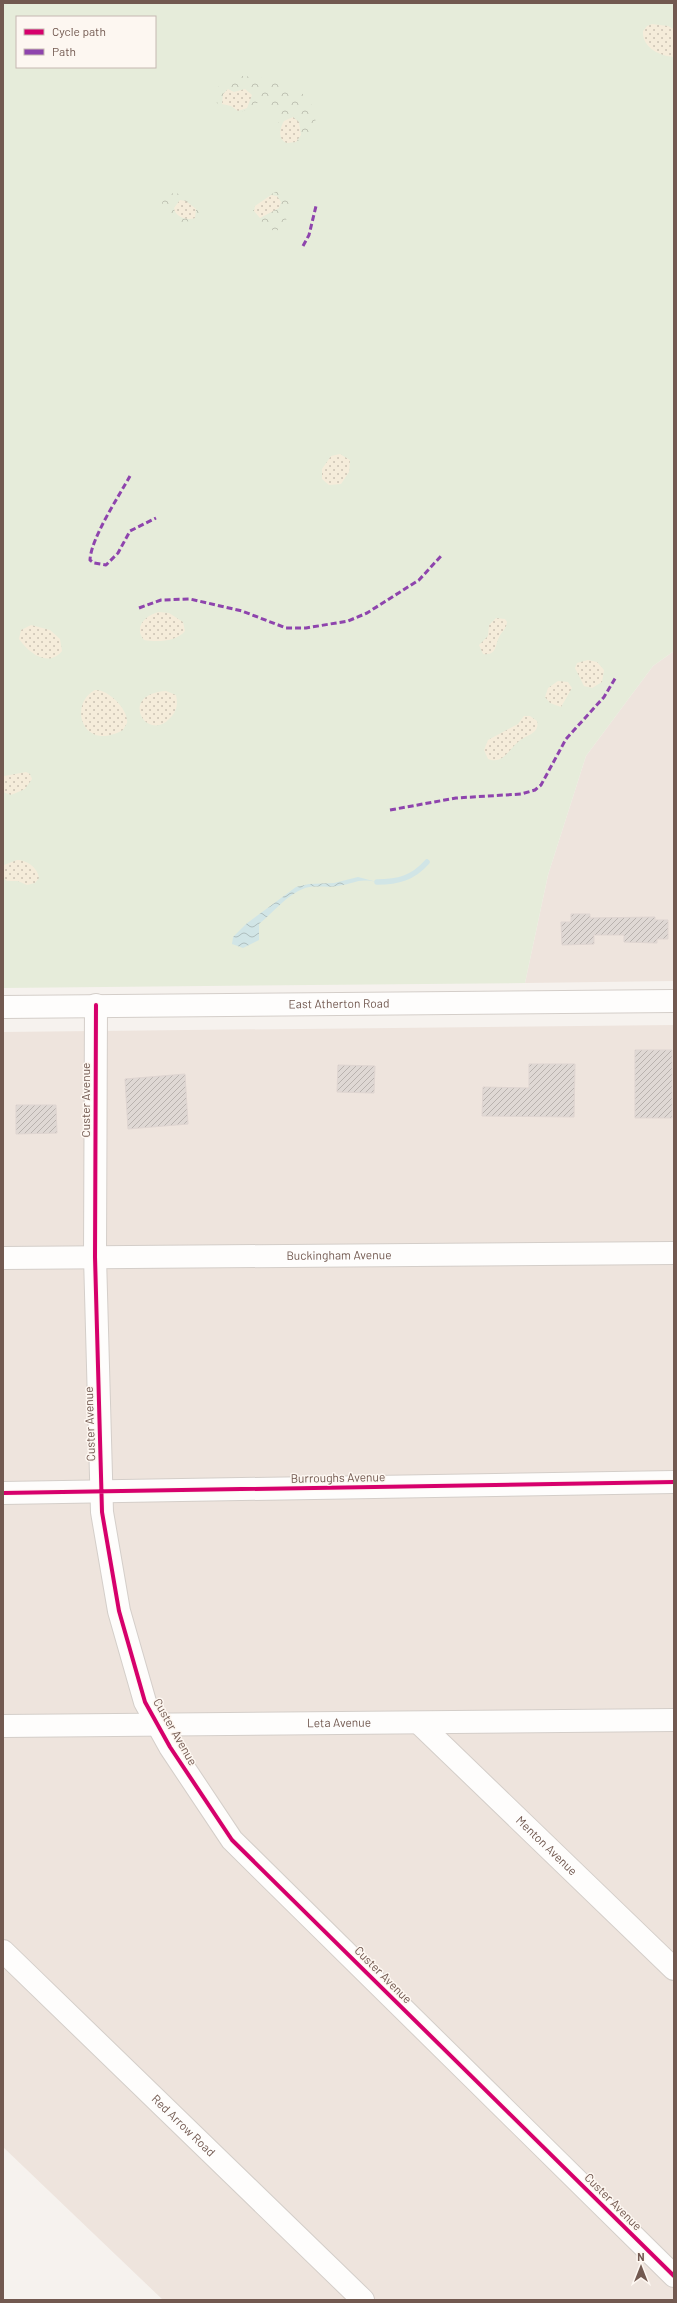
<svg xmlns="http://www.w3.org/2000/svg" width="677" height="2303" font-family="Barlow,sans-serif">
  <defs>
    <pattern id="forest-crowns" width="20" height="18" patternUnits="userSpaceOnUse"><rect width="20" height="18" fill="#e6ecda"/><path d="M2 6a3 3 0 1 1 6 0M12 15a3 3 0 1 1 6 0" fill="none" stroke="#bfc2b3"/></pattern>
    <pattern id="sand-dots" width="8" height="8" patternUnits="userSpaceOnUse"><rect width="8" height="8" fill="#f5ecda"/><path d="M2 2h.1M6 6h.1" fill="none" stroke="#cbc2b3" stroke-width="1.8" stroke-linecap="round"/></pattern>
    <pattern id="water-waves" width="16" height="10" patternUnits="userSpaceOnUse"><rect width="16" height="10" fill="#d1e5e6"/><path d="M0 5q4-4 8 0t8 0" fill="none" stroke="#aebdbd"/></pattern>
    <pattern id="building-hatch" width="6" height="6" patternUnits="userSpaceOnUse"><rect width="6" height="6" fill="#dfd8d4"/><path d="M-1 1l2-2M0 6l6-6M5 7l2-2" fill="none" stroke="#b9b2ae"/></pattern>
  </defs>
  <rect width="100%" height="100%" fill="#f6f2ee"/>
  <!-- residential -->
  <path fill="#eee4dd" d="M674 651V981L525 983 548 875 586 756 653 666Z
    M674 1025V2300H163L3 2147V1032Z"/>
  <!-- green -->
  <path fill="#e6ecda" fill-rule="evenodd" d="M3 3H674V651L653 666 586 756 548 875 525 983 3 988ZM17 17H155V67H17Z"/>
  <!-- forest -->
  <path fill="url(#forest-crowns)" d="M242 76C263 77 287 81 304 95 326 114 315 154 282 142 275 131 283 113 271 105 255 96 252 111 239 112 235 112 232 109 228 108 224 106 221 106 217 103 210 85 227 79 242 76Z
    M277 191 284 195 290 202 292 208 283 226 275 232 256 217 253 211 256 203Z
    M174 193C190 194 213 215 190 221 163 228 151 198 174 193Z"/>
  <!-- sand -->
  <path fill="url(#sand-dots)" d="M652 24 668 26 674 29V57C660 56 642 48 643 31L647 26Z
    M228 89 234 92 245 89 252 95 247 108 238 111 231 106 222 104 223 94Z
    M293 117 299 122 301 135 296 142 287 143C278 140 279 129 284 121Z
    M271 195 277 196 281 202 279 208 260 218 254 211 255 206Z
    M180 200 186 201 196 209 195 218C187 221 175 217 174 208Z
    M340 454 350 460 349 472 341 484 329 485 322 479V469L331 456Z
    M159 612 169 613 183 622 185 631C176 642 157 642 144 640 133 627 146 615 159 612Z
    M496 618 505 619 507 622C506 630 502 631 499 637 495 645 497 656 483 654L479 645 488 636 489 625Z
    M31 625 50 630 60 639 62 651C48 668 29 653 19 639L21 630Z
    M588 660 597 662 604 670 602 682 592 688 584 686 575 668 577 663Z
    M558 681 568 682 572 688 561 707 550 703 545 697 548 688Z
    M95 690C108 689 129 710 127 723L123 730C82 753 68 704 95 690Z
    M166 691 176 695C178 704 177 711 170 718 147 744 117 694 166 691Z
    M524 716H530L537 721C540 734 526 735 518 742 509 749 503 765 488 759L484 750 488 740 518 724Z
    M26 772 30 774 32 779 25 789 11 795 3 792 4 776Z
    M17 860C27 860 38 868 39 878L35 883 27 885 18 881H7L4 878V865Z"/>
  <!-- water -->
  <path fill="url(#water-waves)" d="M358 877 377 882C357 878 357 883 338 886 328 888 315 885 305 888 286 895 274 912 259 924V940L243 948 232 944 233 937 246 924 296 887 309 884 334 883Z"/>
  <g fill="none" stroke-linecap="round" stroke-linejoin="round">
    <!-- stream -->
    <path stroke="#d1e5e6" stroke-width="5.5" d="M377 882C398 882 413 878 427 862"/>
  </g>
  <!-- building -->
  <path fill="url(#building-hatch)" stroke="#dfd5d1" d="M571 914H590V918L655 917V920H668V939H657V943L624 942V935H594V944L562 945 561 922H571Z
    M635 1050H672V1118H635Z
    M529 1064H575L574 1117 482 1116 483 1087 529 1088Z
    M338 1065 375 1066 374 1093 337 1092Z
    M185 1074 188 1124 128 1129 125 1079Z
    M16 1105H56L57 1133 16 1134Z"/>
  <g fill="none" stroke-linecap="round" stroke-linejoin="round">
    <defs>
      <g id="minor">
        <path d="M96 1005 95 1257 102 1512 119 1611 145 1702 170 1747 232 1840 674 2276"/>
        <path id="s1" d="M3 1007 674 1001"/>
        <path id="s2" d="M3 1258 674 1253"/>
        <path d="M3 1493 674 1482"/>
        <path id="s3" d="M419 1723 674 1969"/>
        <path id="s4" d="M3 1726 674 1720"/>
        <path id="s5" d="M3 1951 363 2300"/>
      </g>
    </defs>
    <!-- minor casing -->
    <use href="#minor" stroke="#d4cec9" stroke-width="24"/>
    <!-- minor -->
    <use href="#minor" stroke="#fefdfc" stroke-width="22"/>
    <!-- quiet -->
    <path stroke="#8e44ad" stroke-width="3" stroke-dasharray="6 3" stroke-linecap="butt" d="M303 246 309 235 316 206
      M130 476C119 496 91 538 90 560L94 563 106 565 118 553 130 531 156 518
      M139 608 161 600 190 599 242 611 286 628H306L348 621 367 613 419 580 441 556
      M390 810 456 798 521 794 535 790 541 785 566 739 604 697 616 677"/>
    <defs>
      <path id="cycleway" d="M96 1005 95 1257 102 1512 119 1611 145 1702 170 1747 232 1840 674 2276
        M3 1493 674 1482"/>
    </defs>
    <!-- cycleway casing -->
    <use href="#cycleway" stroke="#fdf7f1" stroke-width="6"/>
    <!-- cycleway -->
    <use href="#cycleway" stroke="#d6006c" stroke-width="4"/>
  </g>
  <g text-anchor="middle" stroke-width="3" stroke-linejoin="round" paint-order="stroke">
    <!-- street labels -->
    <g font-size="12" fill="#725950" stroke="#fdf7f1">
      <text dy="4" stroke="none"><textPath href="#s1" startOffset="336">East Atherton Road</textPath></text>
      <text transform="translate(86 1100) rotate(-90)" y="4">Custer Avenue</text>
      <text dy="4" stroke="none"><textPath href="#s2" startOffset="336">Buckingham Avenue</textPath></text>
      <text transform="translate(90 1424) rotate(-92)" y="4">Custer Avenue</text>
      <text transform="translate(338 1478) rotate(-1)" y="4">Burroughs Avenue</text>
      <text dy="4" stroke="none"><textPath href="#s4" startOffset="336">Leta Avenue</textPath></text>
      <text transform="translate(175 1732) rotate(60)" y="4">Custer Avenue</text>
      <text dy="4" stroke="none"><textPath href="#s3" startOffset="177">Menton Avenue</textPath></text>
      <text transform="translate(383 1975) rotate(45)" y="4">Custer Avenue</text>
      <text dy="4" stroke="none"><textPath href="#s5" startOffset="251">Red Arrow Road</textPath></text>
      <text transform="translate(613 2202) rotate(45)" y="4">Custer Avenue</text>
    </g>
  </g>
  <!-- border -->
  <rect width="677" height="2303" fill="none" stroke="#725950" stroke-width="8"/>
  <!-- legend -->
  <rect x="16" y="16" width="140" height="52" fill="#fdf7f1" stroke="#c5b8b1"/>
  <rect x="24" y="29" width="20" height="6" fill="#d6006c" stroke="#c5b8b1"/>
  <text x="52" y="36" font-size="12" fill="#725950">Cycle path</text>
  <rect x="24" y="49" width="20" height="6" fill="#8e44ad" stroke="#c5b8b1"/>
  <text x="52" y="56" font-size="12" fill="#725950">Path</text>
  <!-- north arrow -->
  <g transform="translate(641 2267)" stroke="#fdf7f1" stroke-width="3" paint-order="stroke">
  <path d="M0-3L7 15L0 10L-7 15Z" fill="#725950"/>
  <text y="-6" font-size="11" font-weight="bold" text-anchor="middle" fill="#725950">N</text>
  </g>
</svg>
